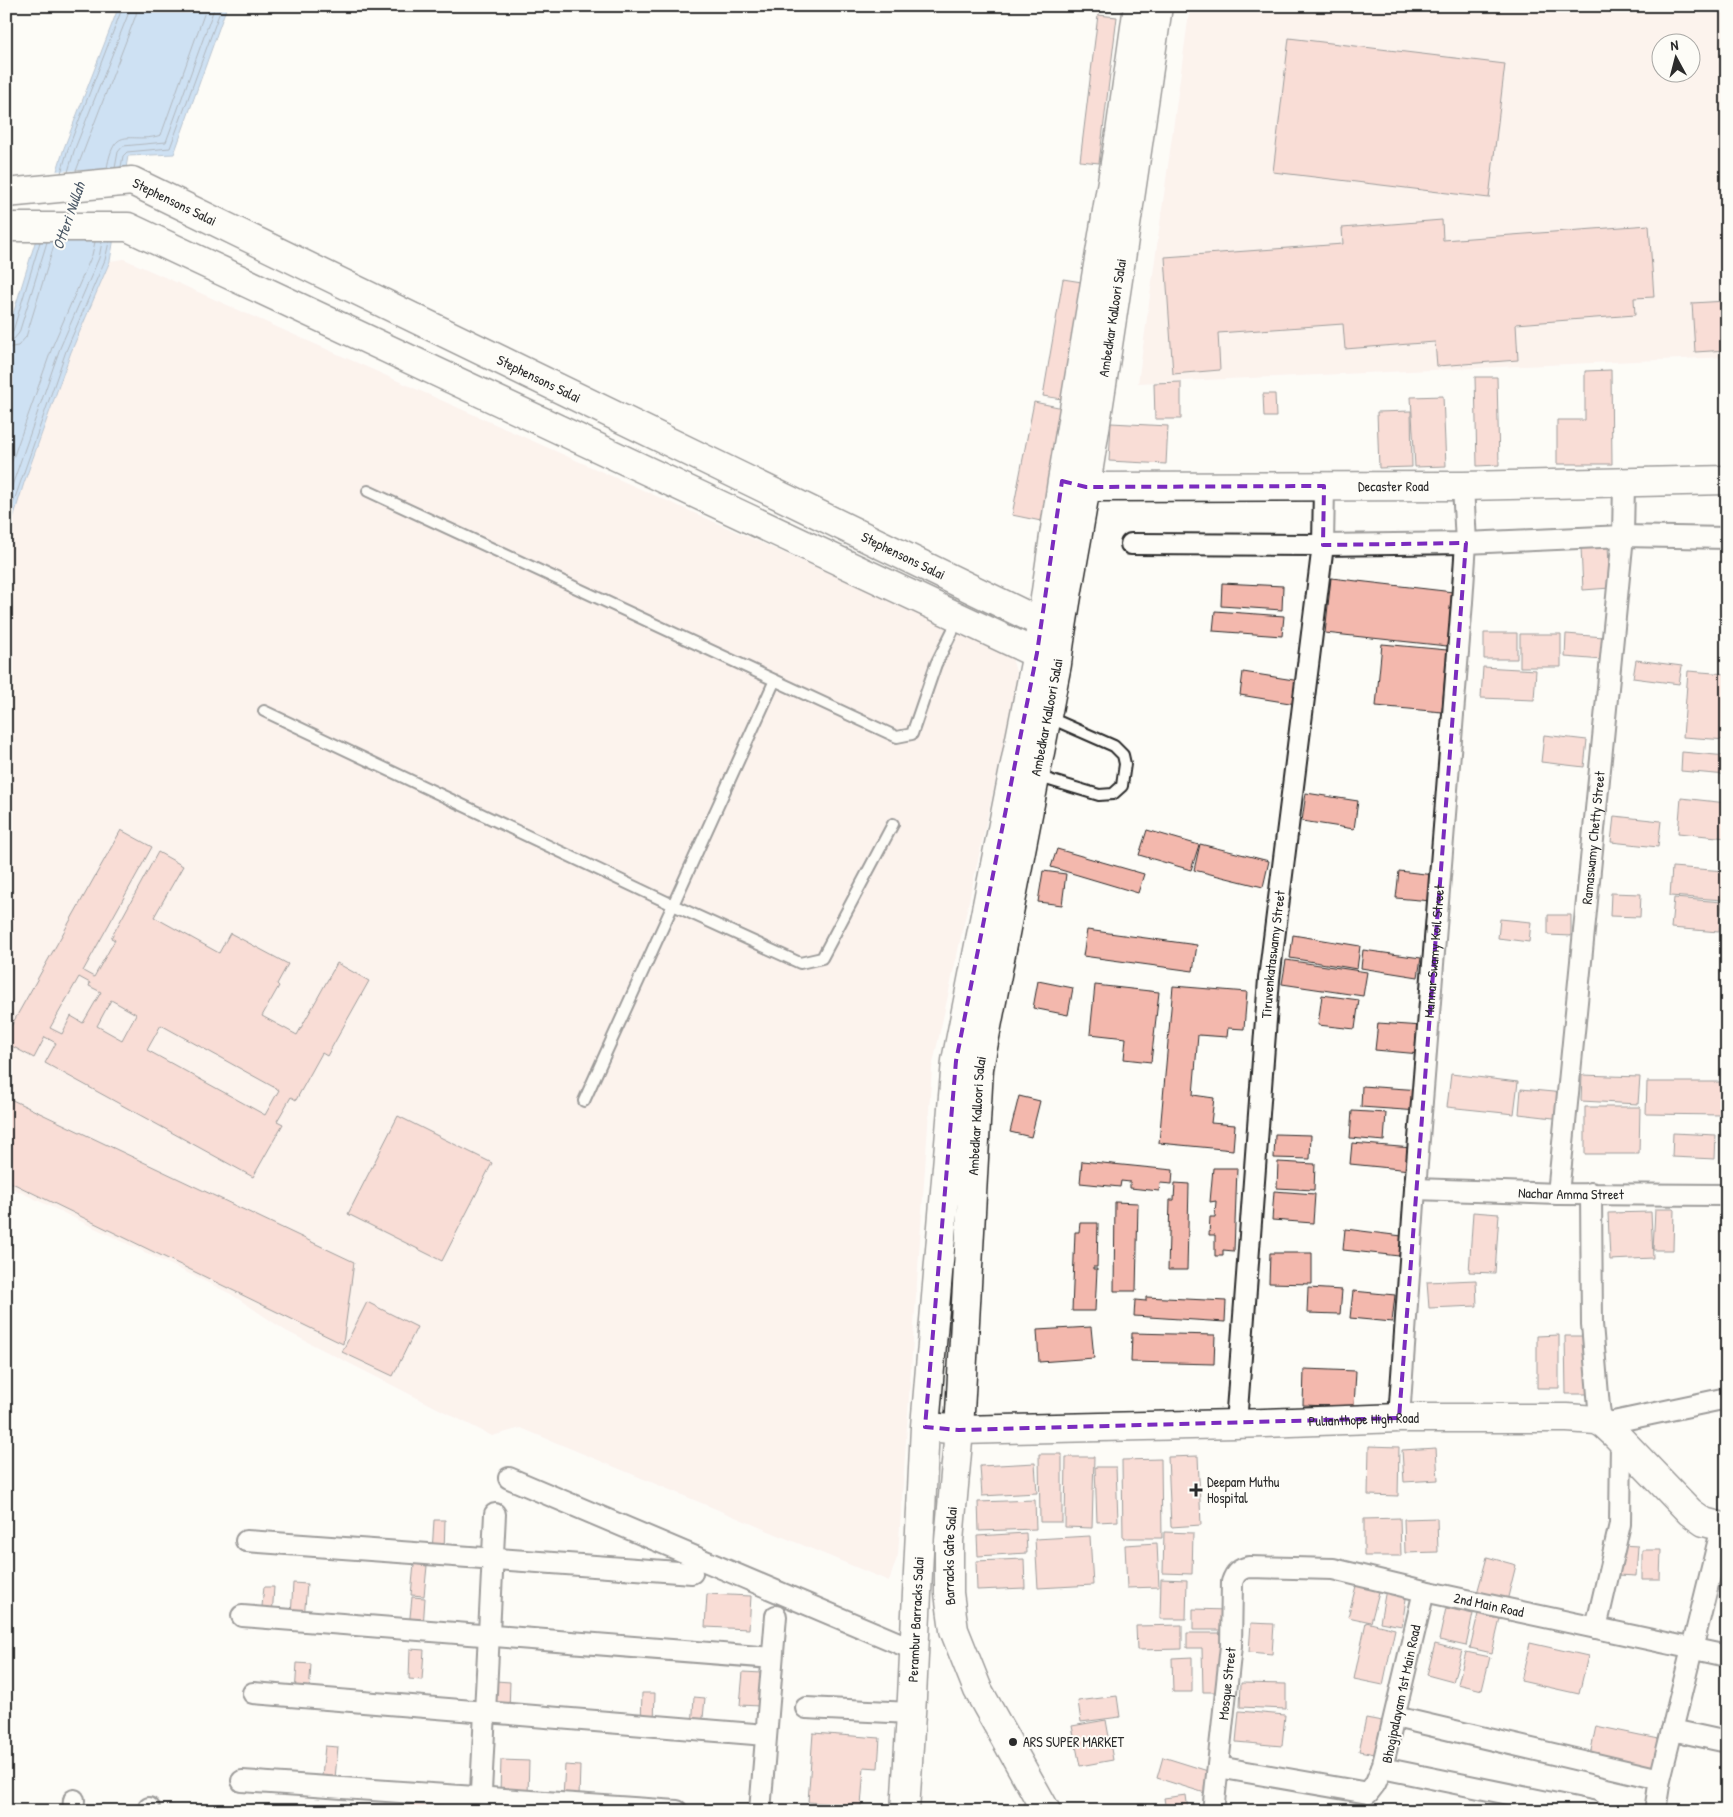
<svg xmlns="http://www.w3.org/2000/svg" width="1733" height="1817" font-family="'Patrick Hand',sans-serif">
  <rect width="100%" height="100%" fill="#fdfcf7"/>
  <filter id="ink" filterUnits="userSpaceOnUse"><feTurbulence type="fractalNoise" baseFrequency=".02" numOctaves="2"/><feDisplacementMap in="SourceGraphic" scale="10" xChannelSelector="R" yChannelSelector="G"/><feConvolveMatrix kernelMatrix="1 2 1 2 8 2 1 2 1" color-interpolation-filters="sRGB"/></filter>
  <g filter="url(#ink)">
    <!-- built -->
    <path fill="#fae8e1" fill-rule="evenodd" d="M1190 6H1727V357L1138 383ZM1660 42H1690V72H1660Z
      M124 259 1011 654 1018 679 932 1068 898 1555 889 1581 521 1428 492 1436 286 1331 231 1294 6 1185V541L24 483 71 352 110 261Z"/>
    <!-- water -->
    <path fill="#95c1ee" stroke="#6b85a0" d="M119 6H227L174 154 128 156 110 261 71 352 24 483 6 541V337L64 148Z"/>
    <!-- pier -->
    <path fill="#fdfcf7" d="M126 169V183L117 238 33 241 54 171Z"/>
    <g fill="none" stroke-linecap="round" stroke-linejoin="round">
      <!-- shore -->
      <path stroke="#556779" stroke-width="1" d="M121 167 123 156 127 152 170 148 222 6
        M107 168C115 122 130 145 161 135L207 6
        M115 168 118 152 123 146 166 142 215 6
        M76 171 136 15 137 6
        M68 172 74 151 129 12V6
        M61 173 68 149 123 6
        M6 335 11 334 13 331 40 242
        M6 341 14 339 19 333 47 242
        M6 348 18 346 26 337 55 242
        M6 478 53 345 92 255 95 242
        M6 503 60 348 99 258 102 242
        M6 524 66 351 105 260 109 242"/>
    </g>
    <!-- building -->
    <path fill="#f3b8ad" stroke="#2b2b2b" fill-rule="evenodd" d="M1098 15 1117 17 1099 163 1080 161Z
      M1289 38 1505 64 1489 198 1273 172Z
      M1442 220 1443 240 1649 225 1654 297 1634 298 1635 315 1516 324 1518 360 1437 366 1435 342 1345 349 1343 324 1218 333 1220 370 1173 374 1165 257 1343 244 1342 228Z
      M1063 279 1088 283 1068 400 1043 396Z
      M1727 301V350L1695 352 1692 303Z
      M1611 370 1612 464H1557V420H1585V371Z
      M1475 377H1497L1499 465 1477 466Z
      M1181 382V419H1155L1154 383Z
      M1263 394H1275L1276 417H1264Z
      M1443 396 1446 466 1415 467 1411 397Z
      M1034 402 1063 408 1041 521 1012 515Z
      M1411 411 1412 467 1379 468 1377 412Z
      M1111 423 1168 426 1166 464 1109 461Z
      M1608 545 1610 588 1583 590 1581 547Z
      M1331 578 1453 592 1447 646 1325 633Z
      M1222 583 1283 586 1282 610 1221 606Z
      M1215 611 1284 616 1282 636 1213 631Z
      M1484 633H1517V659H1484Z
      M1520 634H1561V667H1520Z
      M1566 634 1604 637 1603 660 1565 657Z
      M1382 644 1447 650 1442 712 1376 706Z
      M1636 660 1682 666 1679 684 1633 678Z
      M1483 667 1536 670 1534 700 1481 698Z
      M1688 671 1727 674V740L1683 737Z
      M1243 672 1300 681 1296 704 1240 695Z
      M1544 735 1587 740 1584 767 1541 762Z
      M1682 752 1727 756V775L1681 771Z
      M1306 793 1358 801 1354 829 1302 821Z
      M1681 798 1727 803V838L1678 833Z
      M1614 816 1661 821 1658 847 1611 842Z
      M121 830 152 847 83 971 94 977 115 940 111 938 158 852 183 866 154 917 219 953 230 933 288 964 277 984 279 986 262 1016 297 1035 337 963 369 981 327 1056 322 1053 296 1100 291 1097 277 1121 283 1124 253 1177 45 1063 56 1043 45 1037 34 1058 6 1043V1035ZM79 977 90 983 89 986 101 992 83 1023 71 1016 62 1034 50 1028ZM111 1000 136 1014 122 1040 97 1026ZM161 1025 279 1090 265 1115 147 1050Z
      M1147 830 1199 845 1191 870 1139 855Z
      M1200 844 1269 861 1263 887 1194 870Z
      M1057 849 1144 874 1138 893 1051 867Z
      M1672 867 1725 871 1723 900 1670 896Z
      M1043 871 1066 874 1062 905 1038 902Z
      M1399 871 1434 875 1431 901 1396 898Z
      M1611 893 1641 894 1640 917 1610 916Z
      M1674 898 1722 902 1719 932 1671 928Z
      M1548 915H1571V936L1548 935Z
      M1500 919 1531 922 1529 942 1498 938Z
      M1087 930 1197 945 1193 971 1083 956Z
      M1293 935 1360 946 1357 969 1290 958Z
      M1363 950 1421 958 1418 977 1361 968Z
      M1286 960 1367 972 1363 996 1282 984Z
      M1038 981 1073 988 1068 1015 1033 1008Z
      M1095 985 1159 992 1151 1062 1124 1059 1126 1038 1090 1034Z
      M1173 986 1247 992 1244 1029 1228 1028 1227 1037 1198 1035 1193 1095 1214 1098 1211 1123 1235 1125 1233 1150 1159 1143Z
      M1322 995 1359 1000 1355 1029 1318 1025Z
      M1378 1023 1422 1026 1420 1054 1375 1050Z
      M1451 1074 1518 1082 1514 1114 1447 1107Z
      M1582 1075 1640 1077 1638 1104 1581 1101Z
      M1647 1082H1722V1115L1646 1114Z
      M1362 1086 1421 1090 1419 1111 1361 1107Z
      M1521 1089 1564 1093 1562 1119 1519 1114Z
      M1019 1096 1040 1101 1031 1137 1010 1132Z
      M6 1097 354 1262 343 1344 6 1180Z
      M1585 1107H1640L1639 1154H1585Z
      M1352 1111 1386 1113 1384 1141 1350 1138Z
      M398 1116 492 1163 442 1261 348 1214Z
      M1673 1133 1716 1135 1715 1159 1672 1157Z
      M1275 1134 1311 1135 1310 1159 1274 1158Z
      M1352 1143 1412 1148 1410 1170 1350 1164Z
      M1082 1161 1173 1170 1172 1184 1160 1183 1159 1191 1130 1188V1182L1121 1181 1120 1187 1080 1183Z
      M1278 1162 1315 1164 1314 1190 1277 1188Z
      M1213 1168H1237L1234 1251 1223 1250V1256H1215V1235H1209L1210 1217H1215L1216 1201 1210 1202Z
      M1175 1183 1189 1184 1187 1270H1168L1170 1200H1174Z
      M1274 1191 1315 1194 1313 1223 1272 1220Z
      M1115 1202 1138 1203 1136 1291H1114Z
      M1655 1209H1674L1673 1250H1653Z
      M1473 1212 1499 1214 1495 1273 1469 1272Z
      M1651 1212 1653 1258 1610 1260 1608 1213Z
      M1080 1223H1098L1097 1267H1093V1269H1097L1095 1311H1072L1075 1232H1079Z
      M1345 1229 1402 1236 1399 1256 1343 1250Z
      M1270 1253H1312V1284L1269 1283Z
      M1476 1280 1477 1306 1429 1308 1427 1282Z
      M1308 1288 1342 1290 1340 1314 1307 1313Z
      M1353 1291 1395 1295 1392 1322 1350 1318Z
      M1146 1297 1226 1301 1225 1322 1134 1316 1135 1300 1146 1301Z
      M367 1302 417 1327 393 1376 342 1352Z
      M1091 1327 1094 1358 1039 1362 1037 1330Z
      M1132 1333 1215 1335 1214 1364 1131 1362Z
      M1559 1335V1388H1537V1336Z
      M1565 1336H1589L1590 1394H1566Z
      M1304 1369 1356 1371 1354 1407 1303 1405Z
      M1369 1446 1399 1447 1398 1496 1368 1495Z
      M1436 1448 1438 1480 1404 1482 1402 1450Z
      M1039 1454H1062V1522H1040Z
      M1198 1456 1201 1525 1171 1527 1168 1457Z
      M1066 1457H1094L1092 1528 1065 1527Z
      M1161 1459 1162 1538H1123L1122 1460Z
      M1035 1463 1037 1493 982 1496 980 1466Z
      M1095 1467H1116L1118 1521 1097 1522Z
      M1035 1500 1036 1529 979 1531 978 1502Z
      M1400 1518 1401 1556H1364V1519Z
      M1437 1518 1438 1552 1405 1553 1404 1519Z
      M434 1520H445L444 1553 432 1552Z
      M1164 1532 1193 1533 1192 1574 1163 1573Z
      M1026 1533 1027 1553 978 1556 977 1536Z
      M1090 1536 1093 1585 1038 1588 1035 1539Z
      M1157 1543 1159 1587 1127 1588 1125 1545Z
      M1620 1545 1638 1546 1636 1576 1618 1575Z
      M1642 1550H1661L1660 1579H1642Z
      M1487 1557 1516 1565 1506 1605 1476 1597Z
      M1024 1559 1025 1588 977 1590 976 1561Z
      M414 1564 427 1566 424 1596 411 1595Z
      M1161 1579 1187 1580 1186 1619H1160Z
      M1357 1582 1380 1588 1371 1622 1348 1617Z
      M293 1583 307 1584 304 1619 291 1617Z
      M264 1587H274L272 1617 261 1616Z
      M1386 1589 1407 1592 1402 1626 1380 1622Z
      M707 1594 751 1596 749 1629 705 1627Z
      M412 1597 425 1598 423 1628 409 1627Z
      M1446 1608 1473 1614 1466 1646 1439 1640Z
      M1193 1609 1227 1610V1630H1193Z
      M1478 1614 1500 1619 1492 1653 1470 1648Z
      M1366 1622 1395 1629 1383 1685 1354 1679Z
      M1251 1623 1274 1624 1272 1654 1249 1652Z
      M1182 1625V1649L1137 1650 1136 1626Z
      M1187 1633H1223V1692H1203L1202 1648H1187Z
      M1530 1643 1588 1656 1579 1694 1521 1681Z
      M1435 1644 1462 1651 1453 1682 1427 1675Z
      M410 1649 424 1650 422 1680 409 1679Z
      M1466 1652 1490 1657 1482 1690 1458 1684Z
      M1192 1657V1692H1173L1172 1658Z
      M297 1663 311 1664 309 1695 295 1694Z
      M743 1672 762 1673 759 1706 740 1705Z
      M496 1681 510 1682 509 1712 495 1711Z
      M1241 1683 1286 1684V1709L1240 1707Z
      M642 1693H655L654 1723H641Z
      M1117 1696 1120 1717 1081 1722 1078 1701Z
      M694 1697 705 1698 702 1728H692Z
      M1239 1711 1285 1715 1282 1746 1236 1742Z
      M1366 1718 1382 1721 1375 1754 1359 1751Z
      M1106 1720 1113 1760 1080 1766 1072 1726Z
      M1596 1726 1659 1739 1652 1773 1589 1760Z
      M813 1733 880 1738 878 1768 864 1767 861 1806 808 1802Z
      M325 1746 338 1747 335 1778 322 1776Z
      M1163 1757 1211 1772 1205 1793 1157 1778Z
      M501 1760 529 1761 528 1794 500 1793Z
      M565 1765 580 1766 579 1797H563Z
      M1186 1795 1188 1811H1166L1164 1798Z
      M440 1803V1811H375V1807Z"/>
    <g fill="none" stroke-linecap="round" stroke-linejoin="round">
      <defs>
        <path id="lane" d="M368 491 897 737 912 734 936 664 959 618
          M264 711 673 905 800 963 822 958 893 824
          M1036 776 1099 795 1113 794 1122 786 1123 778 1125 764 1123 755 1114 746 1048 717
          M584 1101 775 680"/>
        <g id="street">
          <path d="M1131 544 1323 545 1466 543 1623 536 1727 538"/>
          <path id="s1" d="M1415 1189 1558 1194 1727 1195"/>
          <path d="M1591 1193 1592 1324 1599 1407 1601 1419 1604 1424 1727 1398"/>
          <path id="s2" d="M1558 1194 1623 536 1624 482"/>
          <path id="s3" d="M1399 1418 1415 1189 1462 602 1466 543 1463 486"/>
          <path id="s4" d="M1236 1424 1269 979 1323 545 1324 486"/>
          <path d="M509 1478 915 1650"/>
          <path d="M246 1541 692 1573"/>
          <path d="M1424 1591 1382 1768 1591 1811"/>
          <path d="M242 1616 772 1658"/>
          <path d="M1596 1628 1620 1524 1621 1440"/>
          <path d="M253 1693 766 1735"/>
          <path d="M806 1708 911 1713"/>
          <path d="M1395 1717 1660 1779"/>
          <path d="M1672 1730 1727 1742"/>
          <path d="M1218 1767 1368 1793 1375 1784 1382 1768"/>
          <path d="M242 1781 677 1811"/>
          <path d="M73 1811 74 1800"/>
          <path d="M149 1811V1808"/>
          <path d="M480 1811 495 1514"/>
          <path d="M760 1811 776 1616"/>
          <path id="s5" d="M1213 1811 1231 1646 1232 1582C1235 1573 1239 1569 1249 1567L1333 1569 1424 1591 1727 1656"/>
          <path d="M1655 1811 1660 1779 1722 1527"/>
        </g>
        <g id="secondary">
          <path id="s6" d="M6 193 132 181 1042 623 1057 625"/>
          <path d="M6 227H128L1052 661"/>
          <path id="s7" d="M1068 482 1086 487 1463 486 1727 480"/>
          <path id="s8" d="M940 1428 959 1430 1236 1424 1399 1418H1567L1596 1420 1604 1424 1616 1435 1690 1512 1704 1522 1727 1528"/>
          <path id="s9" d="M905 1811 912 1697 925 1427 956 1061 1037 653 1062 481 1120 133 1138 6"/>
          <path id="s10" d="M1046 1811 978 1690 954 1630 949 1593V1541L959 1430 979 1068 1057 664C1064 603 1077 545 1086 485 1112 326 1135 166 1158 6"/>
        </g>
      </defs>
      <!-- lane casing -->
      <use href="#lane" stroke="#2b2b2b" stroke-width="14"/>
      <!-- street casing -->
      <use href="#street" stroke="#2b2b2b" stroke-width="24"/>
      <!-- secondary casing -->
      <use href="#secondary" stroke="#2b2b2b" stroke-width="31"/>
      <!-- lane -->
      <use href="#lane" stroke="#fdfcf7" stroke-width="10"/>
      <!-- street -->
      <use href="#street" stroke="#fdfcf7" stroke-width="20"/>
      <!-- secondary -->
      <use href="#secondary" stroke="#fdfcf7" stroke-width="28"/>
    </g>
  </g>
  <!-- marked area -->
  <path d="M0 0H1733V1817H0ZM1062 481 1086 487 1324 486 1323 545 1466 543 1399 1418 959 1430 925 1427 956 1061 1037 653Z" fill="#fdfcf7" fill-opacity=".55" fill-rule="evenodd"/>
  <path fill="none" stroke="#7b2cbf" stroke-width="4" stroke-dasharray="10 6" stroke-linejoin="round" d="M1062 481 1086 487 1324 486 1323 545 1466 543 1399 1418 959 1430 925 1427 956 1061 1037 653Z"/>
  <!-- markers -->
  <g fill="#2b2b2b" stroke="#fdfcf7" stroke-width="2">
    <path d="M1193.5 1482.5h5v5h5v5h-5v5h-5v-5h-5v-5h5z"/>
    <circle cx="1013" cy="1742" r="5"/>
  </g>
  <g text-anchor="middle" stroke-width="4" stroke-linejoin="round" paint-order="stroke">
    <!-- street labels -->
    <g font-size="14" fill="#2b2b2b" stroke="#fdfcf7">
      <text dy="5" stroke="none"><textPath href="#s6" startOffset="174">Stephensons Salai</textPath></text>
      <text dy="5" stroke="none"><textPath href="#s10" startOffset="1529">Ambedkar Kalloori Salai</textPath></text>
      <text dy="5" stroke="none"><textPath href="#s6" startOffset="579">Stephensons Salai</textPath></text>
      <text dy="5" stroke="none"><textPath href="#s7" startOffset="326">Decaster Road</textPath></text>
      <text dy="5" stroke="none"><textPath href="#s6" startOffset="984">Stephensons Salai</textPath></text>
      <text dy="5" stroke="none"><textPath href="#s10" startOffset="1124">Ambedkar Kalloori Salai</textPath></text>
      <text dy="5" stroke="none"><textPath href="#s2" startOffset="358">Ramaswamy Chetty Street</textPath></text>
      <text dy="5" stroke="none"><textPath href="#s3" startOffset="468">Mannar Swamy Koil Street</textPath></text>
      <text dy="5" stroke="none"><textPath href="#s4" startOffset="471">Tiruvenkataswamy Street</textPath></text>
      <text dy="5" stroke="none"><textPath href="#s10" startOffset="719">Ambedkar Kalloori Salai</textPath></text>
      <text dy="5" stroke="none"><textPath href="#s1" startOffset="156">Nachar Amma Street</textPath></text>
      <text dy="5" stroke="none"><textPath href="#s8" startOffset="424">Pulianthope High Road</textPath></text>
      <text dy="5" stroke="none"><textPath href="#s10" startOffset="278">Barracks Gate Salai</textPath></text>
      <text dy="5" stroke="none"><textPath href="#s5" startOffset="498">2nd Main Road</textPath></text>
      <text dy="5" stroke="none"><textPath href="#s9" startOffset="192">Perambur Barracks Salai</textPath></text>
      <text dy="5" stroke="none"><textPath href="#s5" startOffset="128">Mosque Street</textPath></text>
      <text transform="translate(1401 1694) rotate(-78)" y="5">Bhogipalayam 1st Main Road</text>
    </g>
    <!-- poi labels -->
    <g font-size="14" fill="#2b2b2b" stroke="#fdfcf7" text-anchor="start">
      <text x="1207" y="1487">Deepam Muthu<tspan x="1207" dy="16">Hospital</tspan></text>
      <text x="1023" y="1747">ARS SUPER MARKET</text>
    </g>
    <!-- water labels -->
    <g font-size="15" font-style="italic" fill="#4b5866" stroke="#fdfcf7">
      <text transform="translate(69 216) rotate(-71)" y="5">Otteri Nullah</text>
    </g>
  </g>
  <!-- margin -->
  <rect width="1733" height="1817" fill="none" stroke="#fdfcf7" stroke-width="25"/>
  <rect x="12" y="12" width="1708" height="1792" fill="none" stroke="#2b2b2b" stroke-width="2" filter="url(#ink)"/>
  <!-- north arrow -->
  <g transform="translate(1676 58) rotate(353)"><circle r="24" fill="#fdfcf7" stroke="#a9a8a5"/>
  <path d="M0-4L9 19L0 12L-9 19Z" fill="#2b2b2b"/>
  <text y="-8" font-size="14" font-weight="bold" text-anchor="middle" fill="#2b2b2b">N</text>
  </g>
</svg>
